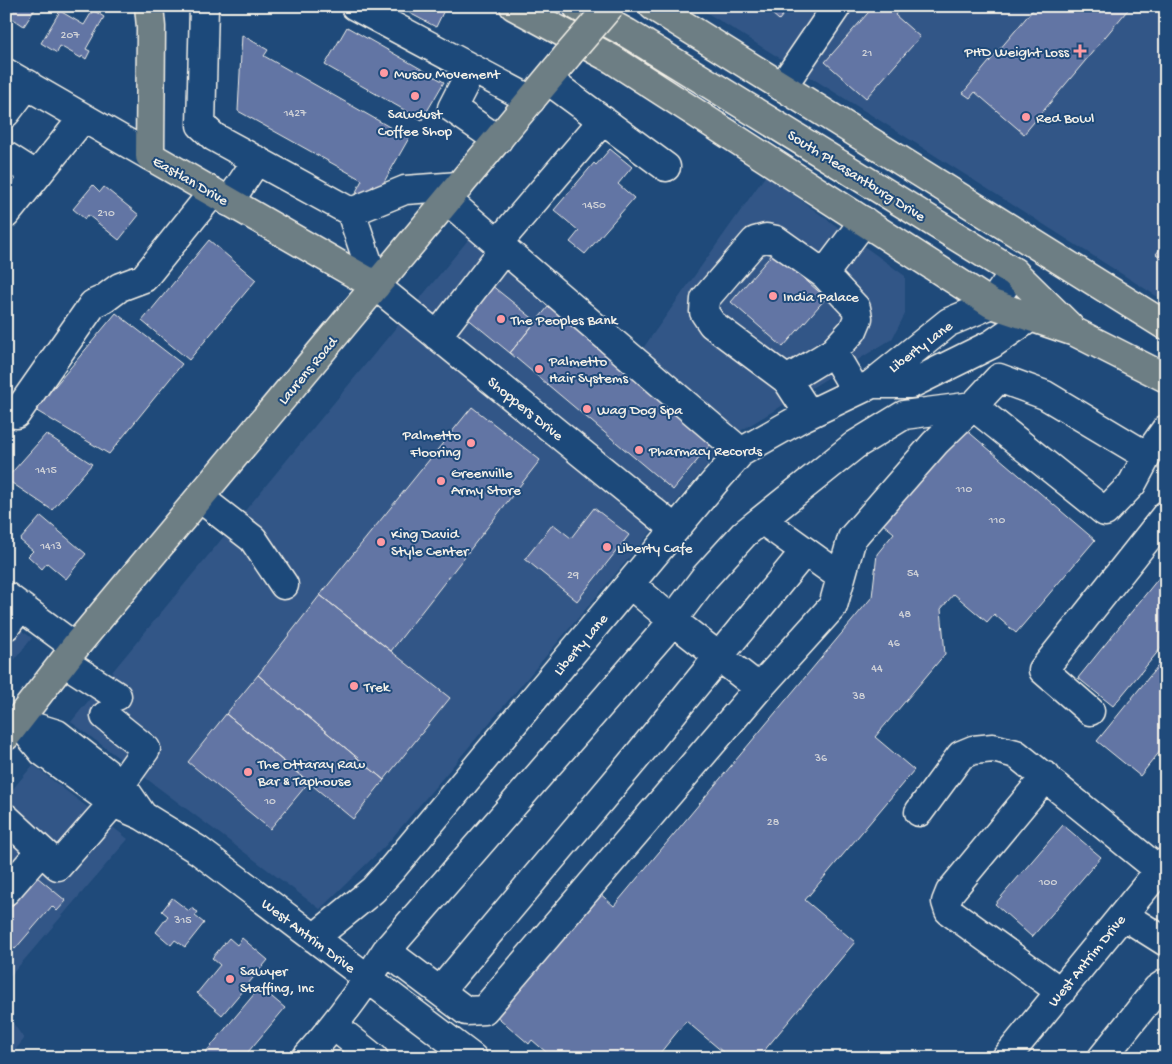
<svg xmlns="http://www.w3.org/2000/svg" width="1172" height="1064" font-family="'Gochi Hand',sans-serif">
  <rect width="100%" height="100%" fill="#1f4a7a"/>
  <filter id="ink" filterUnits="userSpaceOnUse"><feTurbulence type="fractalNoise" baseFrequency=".02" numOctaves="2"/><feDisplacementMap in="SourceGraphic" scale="10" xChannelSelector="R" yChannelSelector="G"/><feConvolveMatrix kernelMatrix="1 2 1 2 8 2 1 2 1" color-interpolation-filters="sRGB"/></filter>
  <g filter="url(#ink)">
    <!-- built -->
    <path fill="#335787" d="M696 6H1166V302L876 118Z
      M766 175 905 276V314L892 339 732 436 386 845 320 909 71 722 473 234 634 361Z
      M6 620 32 638 6 670Z
      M33 765 128 839 6 981V797Z
      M6 1013 24 1039 9 1058H6Z"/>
    <!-- building -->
    <path fill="#6274a4" stroke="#f4f1e8" d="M6 6H37L24 26 6 14Z
      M396 6H446L436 27Z
      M763 6H790L779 20Z
      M874 6H890L897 12 895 15 920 37 866 98 825 62Z
      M1036 6H1131L1024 134 975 92 970 98 963 93Z
      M93 10 104 17 86 49 90 51 86 59 82 56 81 58 60 46 57 53 41 43 60 11 84 25Z
      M347 27 444 82 422 120 325 65Z
      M242 35 268 50 264 56 409 138 380 189 373 185 365 198 356 192 362 180 238 111Z
      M610 149 632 167 618 184 634 198 585 254 570 242 579 231 554 210 594 163 596 165Z
      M93 185 100 192 104 187 139 215 119 240 88 215 85 219 73 209Z
      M209 240 256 280 189 360 142 321Z
      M1166 242V262L1156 254Z
      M774 252 826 298 783 347 731 302Z
      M491 285 536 321 510 353 466 317Z
      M553 301 715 439 673 490 510 353Z
      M116 313 182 364 109 454 35 410Z
      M472 407 540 460 391 651 320 595Z
      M964 428 1095 540 1016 633 994 614 987 622 954 594 941 609 945 654 875 737 914 770 805 900 855 942 758 1058H730L686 1021 656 1058H553L532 1040 529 1044 494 1014 597 891 614 906 872 597 877 554 894 533 883 524Z
      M46 434 92 464 52 510 6 479Z
      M594 508 629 535 577 601 525 559 553 524 571 538Z
      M41 516 86 554 66 579 47 563 42 569 28 556 33 551 20 540Z
      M1166 569V642L1113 706 1078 678Z
      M320 595 450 698 384 780 258 675Z
      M1166 656V730L1164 732 1166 733V744L1140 776 1097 741Z
      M258 675 384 780 353 819 226 714Z
      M226 714 309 782 270 829 188 762Z
      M1063 825 1101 857 1032 937 995 904Z
      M6 853 22 867 6 885Z
      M37 877 66 901 57 911 52 906 15 949 6 942V913Z
      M172 898 189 911 191 908 198 912 195 916 204 923 185 947 175 940 171 945 156 932 168 916 162 911Z
      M229 938 237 945 242 938 268 960 222 1015 197 993 220 965 212 958Z
      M260 987 285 1008 243 1058H201Z"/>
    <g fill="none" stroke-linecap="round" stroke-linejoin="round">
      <defs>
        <path id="minor" d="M204 6 201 125 214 137 351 212 376 286 675 529
          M355 6 531 100
          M472 69 452 108 498 140
          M6 73 150 156
          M548 80 666 167
          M782 87 837 6
          M6 113 28 84
          M6 156 36 175
          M447 200 741 452
          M229 202 257 160
          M351 212 405 190 459 186
          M6 214 83 118
          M498 243 603 120
          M824 274 856 308 858 318 853 330 833 352 856 391
          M437 336 504 249
          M787 380 833 352
          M872 384H911L992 344 1031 317
          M16 414 93 304 104 299 120 287 144 278 213 192
          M809 414 787 380 712 324 704 312 705 299 755 241 766 238 776 240 824 274 864 221
          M200 498 253 539 284 585
          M762 520 841 577
          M630 584 672 620 759 688
          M6 596 75 647
          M6 626 20 607
          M64 662 117 696
          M1090 711 1043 670 1166 515
          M105 716 146 749 121 784
          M18 722 43 752 113 803 143 816 198 850 473 1058
          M18 722 57 734 121 784 143 816
          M1046 776 950 892 946 902 949 911 1061 992
          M919 812 961 755 973 750 993 748 1016 754 1159 870
          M6 818 58 866 113 803
          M6 891 41 851
          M1123 915 1166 942
          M314 938 373 890 391 870 713 484 741 452 799 419 872 384 949 322 992 304 1014 272
          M386 951 466 1011 484 1010 759 688 833 606 852 538 935 443 973 406 1105 512 1132 484 1147 456 1166 429
          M440 991 635 759 805 551
          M334 1026 374 1058
          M306 1058C336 1024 362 989 386 951L662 634 705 577 744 534 855 445 904 415 973 406 999 378 1045 395 1147 456
          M1006 1058 1166 862
          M1102 1058 1157 989 1166 983"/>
        <path id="major" d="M149 6 151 27 150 156 376 286
          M514 6 612 59 992 304 1075 332 1166 378
          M577 6 627 33 1014 272 1069 326
          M653 6 1166 326
          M6 736 75 647 568 55"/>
      </defs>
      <!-- minor casing -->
      <use href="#minor" stroke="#f4f1e8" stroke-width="31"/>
      <!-- major casing -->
      <use href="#major" stroke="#f4f1e8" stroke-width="31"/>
      <!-- minor -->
      <use href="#minor" stroke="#1f4a7a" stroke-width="28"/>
      <!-- major -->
      <use href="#major" stroke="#6d7e84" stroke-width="28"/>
      <defs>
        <path id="major-bridge" d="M568 55 610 6"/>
      </defs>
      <!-- major-bridge casing -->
      <use href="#major-bridge" stroke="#f4f1e8" stroke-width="31" stroke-linecap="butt"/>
      <!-- major-bridge -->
      <use href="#major-bridge" stroke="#6d7e84" stroke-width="28"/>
    </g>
  </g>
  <!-- markers -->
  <g fill="#ff9aa2" stroke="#1f4a7a" stroke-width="2">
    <path d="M1077.5 43.5h5v5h5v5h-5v5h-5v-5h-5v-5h5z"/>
    <circle cx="384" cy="73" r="5"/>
    <circle cx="415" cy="96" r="5"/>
    <circle cx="1026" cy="117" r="5"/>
    <circle cx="773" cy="296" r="5"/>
    <circle cx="501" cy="319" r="5"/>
    <circle cx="539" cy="369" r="5"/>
    <circle cx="587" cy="409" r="5"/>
    <circle cx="471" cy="443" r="5"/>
    <circle cx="639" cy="450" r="5"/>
    <circle cx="441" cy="481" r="5"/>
    <circle cx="381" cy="542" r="5"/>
    <circle cx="607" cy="547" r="5"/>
    <circle cx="354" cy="686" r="5"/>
    <circle cx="248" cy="772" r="5"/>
    <circle cx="230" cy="979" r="5"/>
  </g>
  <g text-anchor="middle" stroke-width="4" stroke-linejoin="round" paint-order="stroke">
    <!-- number labels -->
    <g font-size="12" fill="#d0d2d7">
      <text x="70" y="38">207</text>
      <text x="867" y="56">21</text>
      <text x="295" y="116">1427</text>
      <text x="594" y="208">1450</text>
      <text x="106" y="216">210</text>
      <text x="46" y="473">1415</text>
      <text x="964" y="492">110</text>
      <text x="997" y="523">110</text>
      <text x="51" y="549">1413</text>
      <text x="913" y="576">54</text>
      <text x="573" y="578">29</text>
      <text x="905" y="617">48</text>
      <text x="894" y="646">46</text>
      <text x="877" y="671">44</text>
      <text x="859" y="699">38</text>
      <text x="821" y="761">36</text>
      <text x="270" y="804">10</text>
      <text x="773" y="825">28</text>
      <text x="1048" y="885">100</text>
      <text x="183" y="923">315</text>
    </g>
    <!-- poi labels -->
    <g font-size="15" fill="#f4f1e8" stroke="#1f4a7a" text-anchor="start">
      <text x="1069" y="56" text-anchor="end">PHD Weight Loss</text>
      <text x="394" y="78">Musou Movement</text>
      <text x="415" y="118" text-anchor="middle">Sawdust<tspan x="415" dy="17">Coffee Shop</tspan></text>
      <text x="1036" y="122">Red Bowl</text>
      <text x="783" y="301">India Palace</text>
      <text x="511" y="324">The Peoples Bank</text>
      <text x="549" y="365">Palmetto<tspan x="549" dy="17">Hair Systems</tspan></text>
      <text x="597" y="414">Wag Dog Spa</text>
      <text x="461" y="439" text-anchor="end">Palmetto<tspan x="461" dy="17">Flooring</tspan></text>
      <text x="649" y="455">Pharmacy Records</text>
      <text x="451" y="477">Greenville<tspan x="451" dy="17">Army Store</tspan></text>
      <text x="391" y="538">King David<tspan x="391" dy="17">Style Center</tspan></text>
      <text x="617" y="552">Liberty Cafe</text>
      <text x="364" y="691">Trek</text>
      <text x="258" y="768">The Ottaray Raw<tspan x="258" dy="17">Bar &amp; Taphouse</tspan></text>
      <text x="240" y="975">Sawyer<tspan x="240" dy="17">Staffing, Inc</tspan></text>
    </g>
    <!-- street labels -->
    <g font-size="15" fill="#f4f1e8" stroke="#1f4a7a">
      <text transform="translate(857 175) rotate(32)" y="5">South Pleasantburg Drive</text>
      <text transform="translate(191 180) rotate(30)" y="5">Eastlan Drive</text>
      <text transform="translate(920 346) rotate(-37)" y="5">Liberty Lane</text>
      <text transform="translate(307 370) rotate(-50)" y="5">Laurens Road</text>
      <text transform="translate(526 408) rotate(39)" y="5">Shoppers Drive</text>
      <text transform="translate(580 644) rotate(-50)" y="5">Liberty Lane</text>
      <text transform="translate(309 935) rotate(37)" y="5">West Antrim Drive</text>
      <text transform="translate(1086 960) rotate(-51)" y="5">West Antrim Drive</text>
    </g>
  </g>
  <!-- margin -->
  <rect width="1172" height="1064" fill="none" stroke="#1f4a7a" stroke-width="25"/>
  <rect x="12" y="12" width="1147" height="1039" fill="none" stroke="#f4f1e8" stroke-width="2" filter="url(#ink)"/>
</svg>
